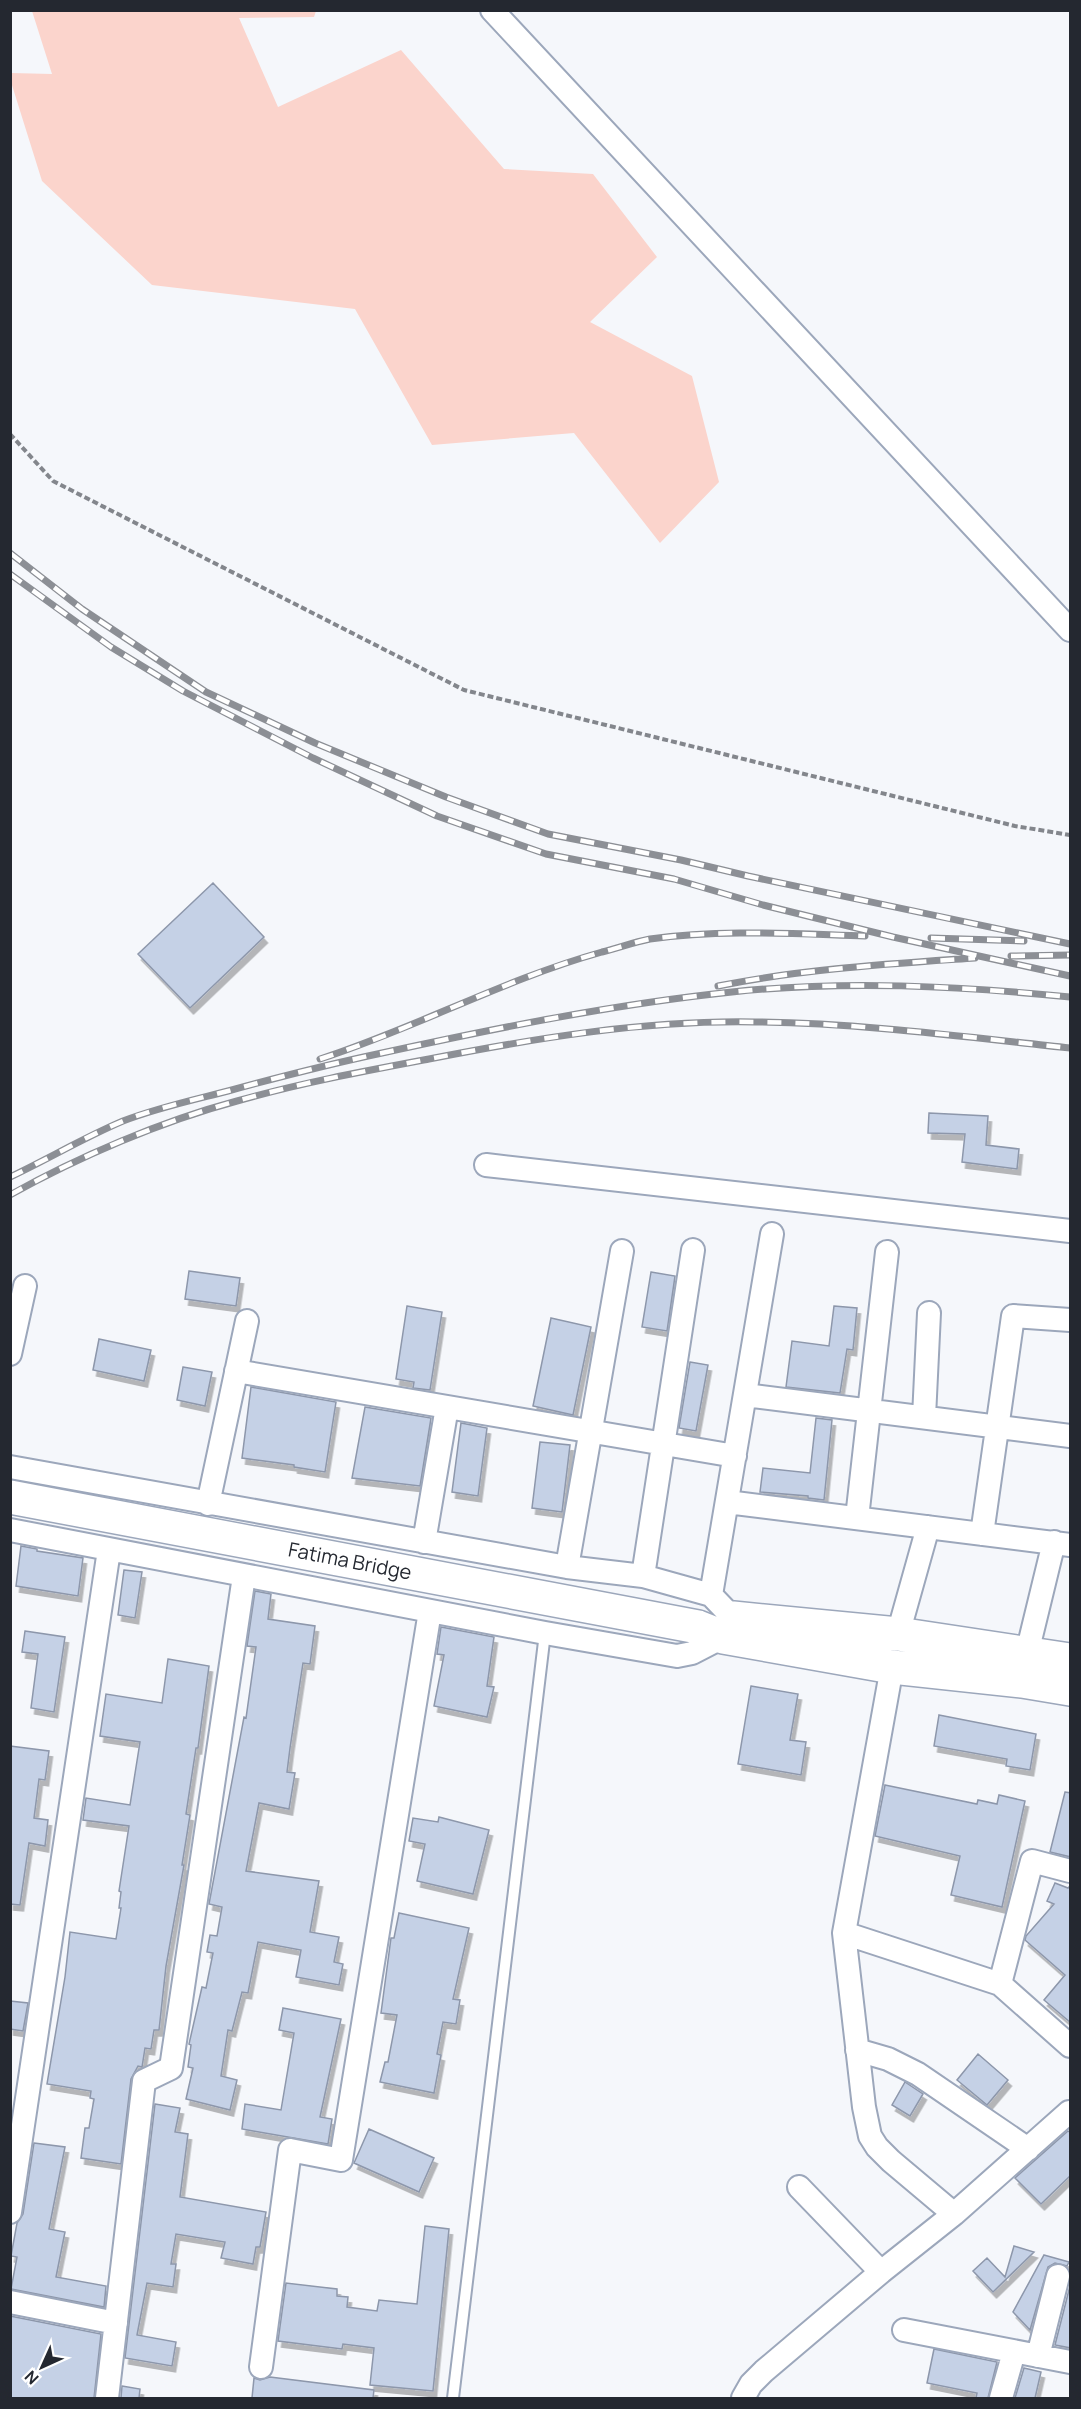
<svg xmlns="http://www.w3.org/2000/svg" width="1081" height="2409" font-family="Manrope,sans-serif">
  <defs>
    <filter id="shadow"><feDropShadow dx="3.5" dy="6" stdDeviation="0" flood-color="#0004"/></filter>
  </defs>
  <rect width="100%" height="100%" fill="#f5f7fb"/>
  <!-- water -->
  <path fill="#fbd4cc" d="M32 11H316L314 17 239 18 278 107 401 50 504 169 593 174 657 257 590 322 692 376 719 482 660 543 574 433 432 445 355 309 152 285 42 181 11 82V73L52 74Z"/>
  <!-- building -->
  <path fill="#c5d1e6" stroke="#8d97ab" stroke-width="1.5" filter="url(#shadow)" d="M213 883 264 937 190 1008 138 954Z
    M929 1113 988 1116 986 1145 1019 1149 1017 1169 962 1162 965 1134 928 1133Z
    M189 1271 240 1278 236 1306 185 1299Z
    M651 1272 675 1276 667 1331 642 1327Z
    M407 1306 442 1312 430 1390 413 1388 414 1382 396 1379Z
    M834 1306 857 1308 853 1350 847 1349 840 1393 786 1387 792 1341 829 1346Z
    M551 1318 591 1327 573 1415 533 1406Z
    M99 1339 151 1350 144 1381 93 1370Z
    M690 1362 708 1365 696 1431 679 1428Z
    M183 1367 212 1372 205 1406 177 1400Z
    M251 1387 336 1402 325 1472 294 1467V1465L242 1458Z
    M365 1407 431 1418 420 1486 352 1478Z
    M816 1418 832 1420 824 1500 808 1498V1496L760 1492 763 1468 810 1473Z
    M461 1423 487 1428 478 1496 452 1492Z
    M540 1442 570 1445 562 1512 532 1508Z
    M21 1546 37 1549V1551L83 1558 78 1596 16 1586Z
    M124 1570 142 1572 135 1618 118 1615Z
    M255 1591 271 1594 268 1619 315 1626 310 1664 303 1663 290 1748 287 1772 295 1773 289 1809 259 1803 246 1871 319 1881 310 1932 339 1937 334 1962 343 1964 339 1985 296 1977 301 1950 258 1942 248 1993 242 1992 232 2031 228 2030 221 2076 237 2080 230 2110 186 2099 193 2068 188 2067 191 2045 189 2044 202 1987 206 1988 213 1953 207 1952 210 1935 217 1936 222 1907 209 1904 244 1717 246 1718 256 1647 247 1646Z
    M441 1627 494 1637 487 1686 494 1687 487 1717 434 1706 444 1655 437 1654Z
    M25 1631 65 1637 54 1712 31 1708 38 1654 22 1652Z
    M168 1659 209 1666 198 1748H196L186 1814 190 1815 182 1865H184L166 1966 159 2030H154L151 2049 145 2048 142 2067 138 2066 131 2079 121 2164 81 2158 85 2128H89L94 2099 90 2098 91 2091 47 2084 65 1977 70 1932 116 1939 121 1908H119L121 1892 119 1891 129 1826 83 1820 86 1798 130 1805 140 1742 100 1736 106 1694 162 1703Z
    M751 1686 798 1694 790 1740 806 1742 801 1775 738 1764Z
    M939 1715 1036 1734 1030 1770 1006 1766 1007 1759 934 1746Z
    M10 1746 49 1751 45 1780 39 1779 34 1818 48 1820 45 1846 29 1843 20 1905 10 1904Z
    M885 1785 977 1804 978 1800 997 1804 999 1795 1025 1801 1002 1907 951 1895 960 1856 875 1836Z
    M1065 1792 1071 1793V1857L1050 1852Z
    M439 1817 489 1830 473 1894 417 1881 425 1844 409 1841 413 1818 438 1822Z
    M1055 1883 1068 1888 1071 1885V2023L1044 2000 1065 1975 1025 1940 1026 1936 1054 1904 1047 1901Z
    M399 1913 469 1928 453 1999 460 2000 456 2024 443 2022 437 2054 441 2055 434 2093 380 2082 385 2062H388L397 2015 381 2013 391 1938H394Z
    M10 2001 28 2003 23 2031 10 2029Z
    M283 2008 341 2019 320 2117 332 2119 328 2144 242 2129 245 2104 281 2110 294 2033 279 2030Z
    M978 2054 1008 2080 987 2105 957 2080Z
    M905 2082 923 2094 910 2116 892 2105Z
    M155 2104 180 2108 175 2132 188 2134 180 2197 266 2212 260 2247H256L253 2264 221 2258 225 2242 176 2234 171 2264H176L173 2287 147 2283 137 2335 176 2342 172 2366 125 2358Z
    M369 2129 434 2158 419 2192 354 2163Z
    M1068 2131 1071 2133V2175L1041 2204 1015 2178Z
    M34 2143 65 2147 49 2229 65 2232 56 2277 106 2286 104 2307 11 2289 17 2257 11 2256 17 2223 23 2214Z
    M425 2226 449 2229 433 2391 370 2385 374 2348 343 2344 342 2349 278 2341 286 2283 337 2289V2296L348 2297 347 2307 377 2311 379 2300 417 2304Z
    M1014 2246 1034 2252 993 2292 973 2271 987 2258 1005 2277Z
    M1044 2255 1069 2262 1067 2266 1055 2263 1048 2267 1030 2330 1013 2312Z
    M1071 2282V2348L1055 2345Z
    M10 2316 101 2334 94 2398H10Z
    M934 2349 997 2362 988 2398H976L977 2393 927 2383Z
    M1024 2368 1041 2372 1035 2398H1015Z
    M270 2377 374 2390 373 2398H252L254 2378 260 2380Z
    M122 2386 140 2389 139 2398H121Z"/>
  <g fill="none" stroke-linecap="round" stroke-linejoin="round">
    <defs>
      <path id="lane" d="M453 2398 545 1633"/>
      <path id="street" d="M492 10 1070 630
        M486 1165 1070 1231
        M10 1354 25 1286
        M236 1371 735 1456
        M745 1395 1070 1436
        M924 1417 929 1313
        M10 1467 567 1567 643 1576 711 1595 733 1618
        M727 1502 1070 1545
        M208 1504 247 1321
        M857 1518 887 1252
        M10 1530 545 1633 677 1656 692 1653 723 1637
        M982 1534 1013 1316 1070 1320
        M424 1542 447 1407
        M567 1567 622 1251
        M643 1576 693 1250
        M711 1595 772 1234
        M898 1634 928 1527
        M1027 1653 1054 1542
        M892 1667 844 1933 1000 1984 1070 2046
        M844 1933 864 2107 870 2136 877 2147 891 2161 954 2214
        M1000 1984 1032 1861 1070 1871
        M857 2050 888 2059 918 2074 1028 2149
        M799 2187 881 2272
        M10 2212 109 1550
        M10 2302 116 2323
        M904 2330 1070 2362
        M1038 2356 1058 2276
        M261 2367 290 2150 341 2160 430 1611
        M107 2398 144 2081 171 2068 244 1576
        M743 2398 751 2384 764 2371 881 2272 954 2214 1069 2112
        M1001 2398 1014 2352"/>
      <path id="primary" d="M10 1497 698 1627 723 1637 892 1667 1022 1681 1070 1689
        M733 1618 898 1634 1070 1660"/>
    </defs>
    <!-- lane casing -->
    <use href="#lane" stroke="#9ca7bb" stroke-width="14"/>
    <!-- street casing -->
    <use href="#street" stroke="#9ca7bb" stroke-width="26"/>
    <!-- primary casing -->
    <use href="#primary" stroke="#9ca7bb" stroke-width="36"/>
    <!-- path -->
    <path stroke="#83868c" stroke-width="4" stroke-dasharray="6 3" stroke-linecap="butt" d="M10 434 53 481 464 690 1015 826 1070 835"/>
    <!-- lane -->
    <use href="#lane" stroke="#fff" stroke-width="10"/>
    <!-- street -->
    <use href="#street" stroke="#fff" stroke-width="22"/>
    <!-- primary -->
    <use href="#primary" stroke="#fff" stroke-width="33"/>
    <defs>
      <path id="rail" d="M10 553 82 609 206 692 315 743 446 797 548 834 681 860 748 876 1070 944
        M10 574 111 647 183 691 313 758 437 816 546 854 674 879 763 905 893 937 1070 976
        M931 938 1024 941
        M1011 956 1070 955
        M718 986C803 969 889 964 975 958
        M320 1059C416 1028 505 979 602 952 618 948 634 942 650 939 721 929 794 934 865 936
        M10 1177C48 1159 85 1137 123 1121 156 1108 193 1100 228 1091 279 1077 330 1064 382 1053 497 1028 615 1004 732 992 845 980 958 986 1070 997
        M10 1195C78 1157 162 1121 237 1101 300 1083 365 1071 429 1059 536 1038 646 1020 755 1022 860 1023 966 1037 1070 1048"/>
    </defs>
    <!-- rail casing -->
    <use href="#rail" stroke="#8c8f95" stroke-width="7"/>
    <!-- rail -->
    <use href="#rail" stroke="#fff" stroke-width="4.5" stroke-dasharray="14" stroke-linecap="butt"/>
  </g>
  <g text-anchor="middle" stroke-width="4.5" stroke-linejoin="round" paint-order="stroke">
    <!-- street labels -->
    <g font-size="20" fill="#242830" stroke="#fff">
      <text transform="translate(350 1561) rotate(11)" y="7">Fatima Bridge</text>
    </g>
  </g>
  <!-- border -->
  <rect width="1081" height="2409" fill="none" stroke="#242830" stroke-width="24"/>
  <!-- north arrow -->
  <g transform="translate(42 2367) rotate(225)" stroke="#ffffff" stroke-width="4.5" paint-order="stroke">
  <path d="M0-4.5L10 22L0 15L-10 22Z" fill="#242830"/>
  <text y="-9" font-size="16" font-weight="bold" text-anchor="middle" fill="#242830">N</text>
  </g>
</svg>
